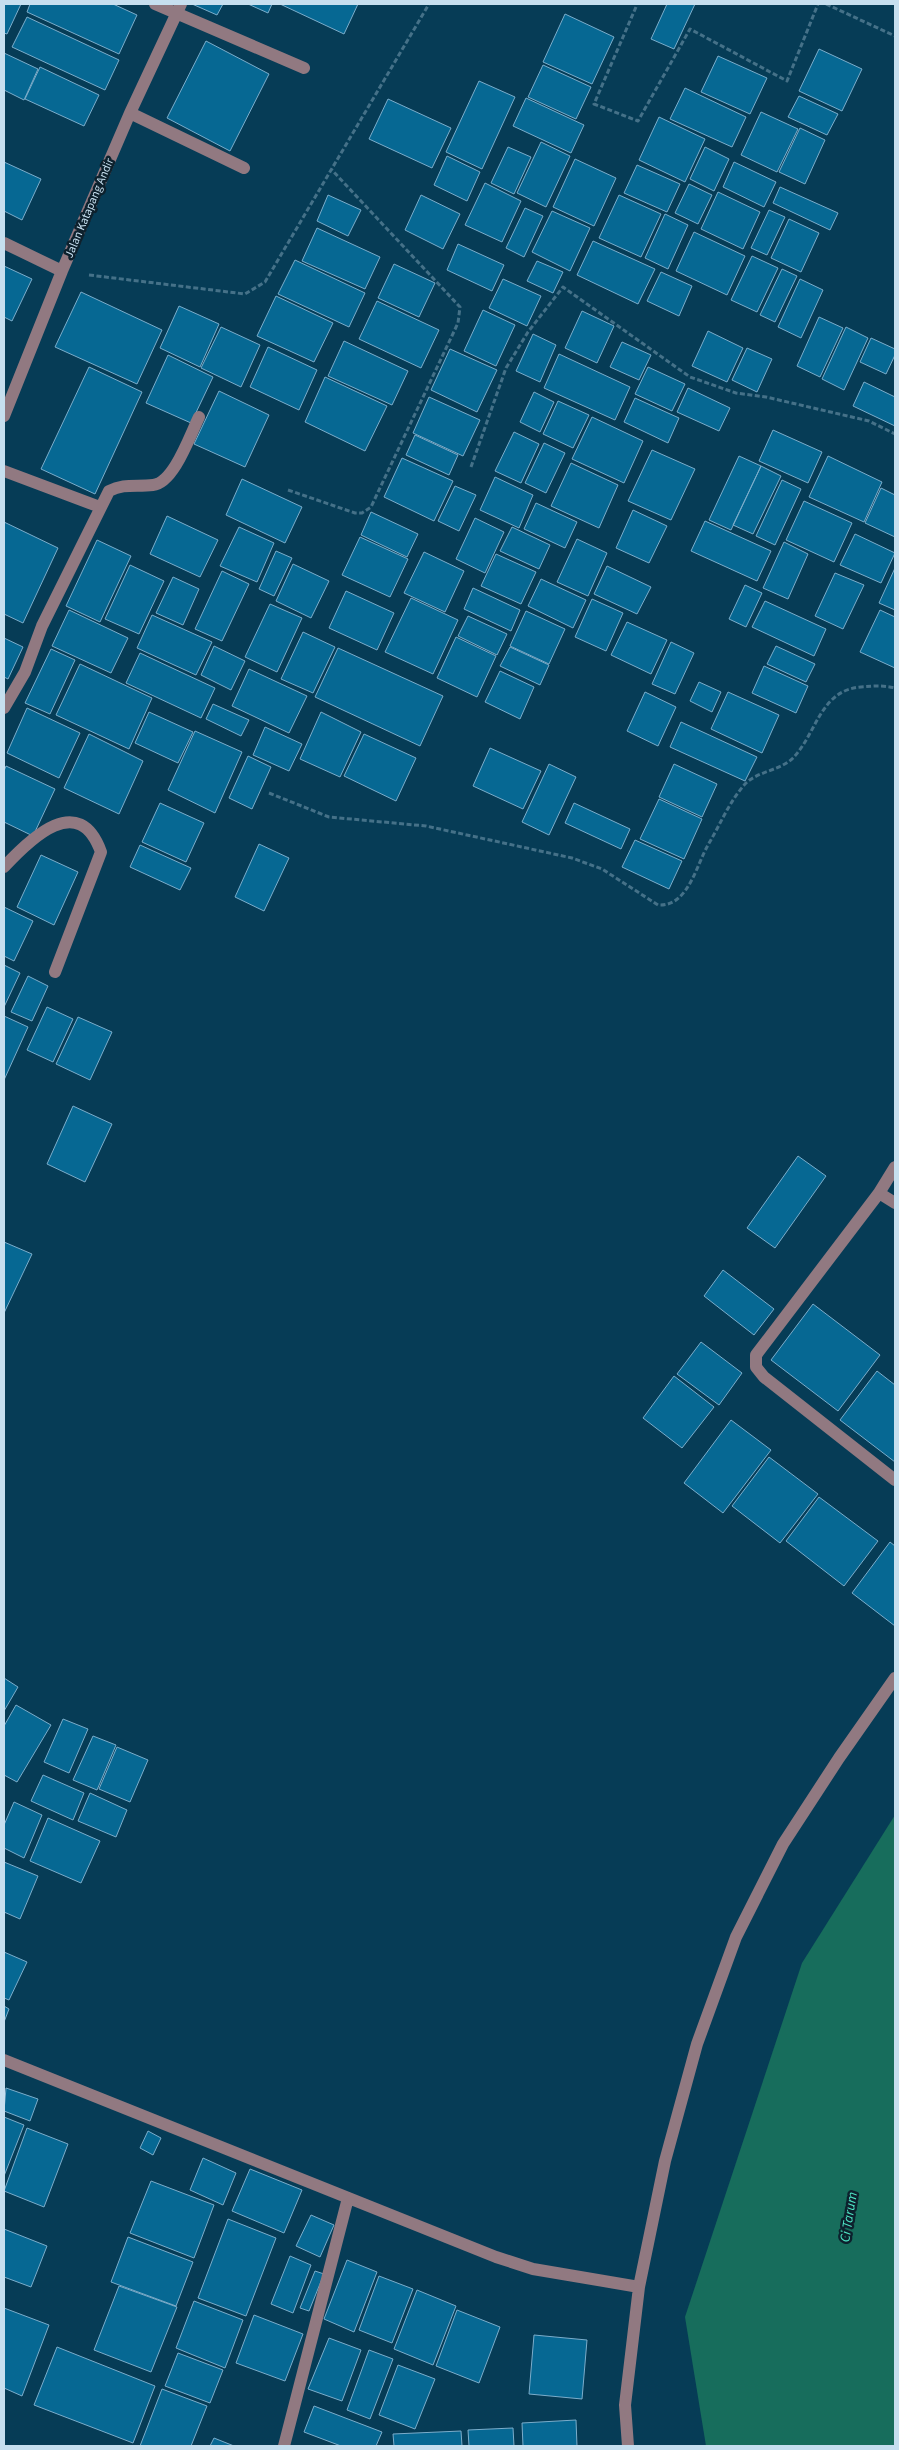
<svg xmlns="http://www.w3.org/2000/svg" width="899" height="2450" font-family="'Source Sans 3',sans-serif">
  <rect width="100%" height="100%" fill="#063c56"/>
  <!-- water -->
  <path fill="#176d5c" d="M895 1815V2446H706L685 2317 802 1963Z"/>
  <!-- building -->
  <path fill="#066893" stroke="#7badcb" d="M4 4H21L7 34 4 33Z
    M30 4H113L137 15 119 54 27 12Z
    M192 4H223L217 15Z
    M248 4H272L268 13Z
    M280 4H358L344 34Z
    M667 4H695L674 49 651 39Z
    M565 14 614 37 592 84 543 62Z
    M27 17 119 60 105 90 12 47Z
    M206 41 269 74 230 151 167 118Z
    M819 49 862 69 842 111 799 91Z
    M4 53 38 69 24 100 4 90Z
    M718 56 767 78 750 114 701 92Z
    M543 65 591 87 576 119 528 97Z
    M40 67 99 95 84 126 25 99Z
    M479 81 515 97 482 169 446 152Z
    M685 88 746 117 732 147 670 119Z
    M799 96 838 114 827 135 788 117Z
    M526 98 584 125 571 153 513 126Z
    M388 99 451 128 432 168 369 139Z
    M761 112 798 129 777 172 741 155Z
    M659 117 705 139 685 182 639 160Z
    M800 128 825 140 805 184 779 172Z
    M541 142 570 156 546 207 517 193Z
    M508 147 531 157 514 194 491 183Z
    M705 147 729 159 714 191 690 179Z
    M447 156 480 172 467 201 434 185Z
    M575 159 616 178 594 226 553 207Z
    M4 162 41 179 22 220 4 211Z
    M734 162 776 182 764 207 723 187Z
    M637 165 680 184 667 212 624 193Z
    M485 183 521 201 502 242 465 225Z
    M689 184 712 195 698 224 675 213Z
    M780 187 838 213 830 230 773 203Z
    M718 192 760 212 743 249 701 229Z
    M328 195 361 210 348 236 317 221Z
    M421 195 460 214 443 249 405 230Z
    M619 195 661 214 641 257 599 238Z
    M525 208 543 216 524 257 506 248Z
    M769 210 785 217 767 255 751 248Z
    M552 211 590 228 570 271 532 252Z
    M665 214 688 225 668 269 645 258Z
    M789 219 819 233 801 272 771 258Z
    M317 228 380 257 365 289 302 261Z
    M694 232 745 256 727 295 676 271Z
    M593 241 655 269 638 304 577 275Z
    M458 244 504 265 492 291 447 270Z
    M752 256 778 268 757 312 731 300Z
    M295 260 365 293 349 327 278 294Z
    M537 261 563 272 553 293 527 281Z
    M394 264 435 283 419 317 378 298Z
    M4 266 32 279 12 321 4 317Z
    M782 269 797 276 775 322 760 315Z
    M661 272 692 286 679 316 647 301Z
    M503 279 541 296 527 326 489 308Z
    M800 279 823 290 801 338 778 327Z
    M81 292 162 330 137 384 55 347Z
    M276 296 333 323 314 362 257 336Z
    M377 301 439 330 421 368 359 339Z
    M179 306 219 324 200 367 160 348Z
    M483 310 515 325 496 366 464 351Z
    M582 311 614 326 597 363 565 348Z
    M819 317 843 328 820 377 797 366Z
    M221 327 260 345 241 387 201 368Z
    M846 327 868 338 844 390 822 379Z
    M708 331 743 348 727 382 692 366Z
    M533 334 556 345 540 382 516 371Z
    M871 338 895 349V355L886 374 860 362Z
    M344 341 408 371 392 405 328 376Z
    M622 342 651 355 639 380 610 367Z
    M268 347 317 370 299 410 250 387Z
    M747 348 772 359 757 392 732 380Z
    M450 349 497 370 477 412 431 390Z
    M559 354 630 387 615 420 544 388Z
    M168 355 213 377 191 423 146 403Z
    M89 367 142 392 95 494 41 469Z
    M648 367 685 384 672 411 635 394Z
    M325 377 387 406 365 451 305 422Z
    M864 382 895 397V426L853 406Z
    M688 388 730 408 719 431 677 412Z
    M219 391 269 415 245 467 194 444Z
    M534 392 554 402 540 432 520 422Z
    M429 397 480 420 463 456 413 433Z
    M635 398 679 418 668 443 624 422Z
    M558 401 589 415 573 448 543 434Z
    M592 417 643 441 624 483 572 459Z
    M773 430 822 452 808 483 759 461Z
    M514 432 539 444 521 483 495 471Z
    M415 435 458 455 449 475 406 455Z
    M544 443 565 453 546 493 525 483Z
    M652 450 695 469 671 520 628 501Z
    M739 456 761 466 731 530 709 520Z
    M828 456 882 482 864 522 809 497Z
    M402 458 453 481 434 521 384 497Z
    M571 463 618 485 599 528 551 506Z
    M761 466 781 476 753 534 733 525Z
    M495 477 533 495 519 528 480 510Z
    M242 479 302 507 285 543 226 515Z
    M782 480 801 489 775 545 756 536Z
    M455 486 476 495 459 531 438 521Z
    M881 488 895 495V537L865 523Z
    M804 501 852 523 834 562 786 540Z
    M536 503 577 522 565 548 524 529Z
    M633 510 667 526 649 563 616 548Z
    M371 512 418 534 407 557 361 535Z
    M167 516 218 540 200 577 150 554Z
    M475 518 504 532 485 573 456 559Z
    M705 521 771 551 757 581 691 551Z
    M4 522 58 548 23 623 4 614Z
    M239 527 274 543 257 582 220 566Z
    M512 527 550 545 539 569 500 551Z
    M855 534 895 553 881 583 840 565Z
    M360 537 408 559 390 597 342 575Z
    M577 539 607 553 588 596 557 582Z
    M97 540 131 556 100 622 66 606Z
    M784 542 808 554 788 599 763 588Z
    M276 551 292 558 274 596 259 589Z
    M424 552 464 571 445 612 404 593Z
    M496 554 536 572 521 604 481 586Z
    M293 564 329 581 311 618 276 601Z
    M130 565 164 581 139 634 105 619Z
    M607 566 651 587 637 614 594 594Z
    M895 568V610L879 603Z
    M222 571 249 584 222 641 195 629Z
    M835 573 864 585 843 629 815 616Z
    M173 577 199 589 183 625 156 613Z
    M541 579 586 600 573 628 528 606Z
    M745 585 762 593 746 627 729 619Z
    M473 588 520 610 511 631 464 609Z
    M346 591 394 613 377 650 329 628Z
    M411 598 458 620 433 674 385 652Z
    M592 599 623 613 606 651 575 637Z
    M765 601 826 629 814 656 752 627Z
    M270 604 302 618 277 672 245 657Z
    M69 610 128 638 111 673 52 646Z
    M880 610 895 617V668L860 652Z
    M526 611 565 629 549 664 510 646Z
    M152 615 212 642 196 675 137 648Z
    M468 616 507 634 497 655 458 636Z
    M627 622 667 640 651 674 611 655Z
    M303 632 335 647 313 693 281 679Z
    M456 637 496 656 477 697 437 678Z
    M4 638 23 647 8 679 4 677Z
    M671 642 694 653 675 694 652 684Z
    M214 646 245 661 231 690 201 675Z
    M776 646 815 664 806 682 767 664Z
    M510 647 549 665 540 685 500 666Z
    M338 648 443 696 420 746 315 697Z
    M51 649 75 660 50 714 25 703Z
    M140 653 215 688 201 718 126 683Z
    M80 664 152 698 129 749 56 715Z
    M764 666 808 686 796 713 752 693Z
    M249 669 307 696 289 733 232 706Z
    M500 671 534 687 520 719 485 702Z
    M699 682 721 692 712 712 690 701Z
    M645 692 676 707 658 746 627 731Z
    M728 692 779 715 762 753 711 729Z
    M213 704 249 720 241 736 206 719Z
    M27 708 80 733 59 778 7 753Z
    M149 712 193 732 178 763 135 743Z
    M321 712 361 732 340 777 300 759Z
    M681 722 757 757 745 781 670 747Z
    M265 727 302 744 289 771 253 755Z
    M195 731 242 752 215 813 168 790Z
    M89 734 143 761 119 814 64 788Z
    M364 734 416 758 396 801 344 776Z
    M490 748 541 771 523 809 473 786Z
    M248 756 271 767 252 809 229 798Z
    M549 764 576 777 549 835 522 822Z
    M674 764 717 784 702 817 659 797Z
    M6 766 55 789 33 836 4 822V771Z
    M659 799 702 819 684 859 640 839Z
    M160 803 204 823 186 862 142 842Z
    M574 803 630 829 621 849 565 823Z
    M635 840 682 861 669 889 622 867Z
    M259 844 289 858 264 911 235 897Z
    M140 845 191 868 180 890 130 867Z
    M41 855 78 872 54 925 17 907Z
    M4 907 33 921 14 961 4 956Z
    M4 965 20 973 4 1007Z
    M28 976 48 986 32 1021 11 1012Z
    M47 1007 73 1019 53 1062 27 1050Z
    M4 1016 28 1027 4 1080Z
    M78 1017 112 1032 90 1080 56 1064Z
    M73 1106 112 1124 85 1182 47 1164Z
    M798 1156 826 1176 775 1248 747 1228Z
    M4 1242 32 1254 4 1313Z
    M723 1270 774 1309 754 1335 704 1296Z
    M813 1304 880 1355 838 1411 771 1360Z
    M701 1342 742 1373 719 1405 677 1374Z
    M877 1371 895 1385V1462L840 1420Z
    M674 1376 714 1407 682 1448 643 1418Z
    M731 1420 771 1450 723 1513 684 1483Z
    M769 1457 818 1494 780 1543 732 1506Z
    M819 1497 878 1541 844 1586 786 1541Z
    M890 1542 895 1546V1626L852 1593Z
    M4 1678 18 1687 4 1711Z
    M16 1705 51 1725 17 1782 4 1775V1726Z
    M63 1719 88 1729 69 1773 44 1762Z
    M93 1736 116 1745 97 1790 73 1780Z
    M117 1747 148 1760 130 1802 99 1789Z
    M43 1775 84 1793 73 1820 31 1801Z
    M90 1793 127 1810 116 1837 78 1821Z
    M14 1802 42 1815 24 1858 4 1848V1825Z
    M48 1818 100 1841 81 1883 30 1861Z
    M4 1862 38 1876 20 1919 4 1912Z
    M4 1952 27 1962 9 2000 4 1998Z
    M4 2006 9 2009 4 2022Z
    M6 2088 38 2099 30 2121 4 2111Z
    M4 2117 24 2125 4 2176Z
    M27 2128 68 2144 44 2207 4 2191Z
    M148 2131 161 2138 153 2155 140 2148Z
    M203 2158 236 2173 223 2205 190 2190Z
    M250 2169 302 2190 284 2233 232 2211Z
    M151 2181 214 2205 194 2258 130 2233Z
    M311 2215 334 2225 320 2257 296 2246Z
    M228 2219 276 2238 246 2316 198 2298Z
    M4 2229 47 2246 31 2287 4 2277Z
    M128 2237 193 2262 176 2306 111 2282Z
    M290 2256 311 2265 293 2313 271 2304Z
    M347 2260 377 2272 354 2332 324 2319Z
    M315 2271 324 2274 309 2311 300 2308Z
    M379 2276 413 2289 392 2343 359 2330Z
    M119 2286 177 2307 151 2372 94 2350Z
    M417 2290 456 2306 433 2365 394 2349Z
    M194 2301 243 2320 225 2368 176 2348Z
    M4 2308 49 2325 22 2396 4 2388Z
    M457 2310 500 2327 479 2383 436 2366Z
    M254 2315 303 2334 285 2381 236 2363Z
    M534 2335 587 2340 582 2399 529 2394Z
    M329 2338 361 2350 342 2401 308 2389Z
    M57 2347 155 2386 133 2443 34 2405Z
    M369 2350 393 2359 370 2419 347 2410Z
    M178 2353 223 2370 210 2403 165 2386Z
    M398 2365 435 2379 415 2429 379 2415Z
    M162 2389 207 2406 191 2446H140Z
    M314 2406 382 2432 376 2446H341L304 2432Z
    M576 2420 577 2446H523L522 2423Z
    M513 2428 514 2446H469L468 2430Z
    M461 2431 462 2446H394L393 2434Z
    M214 2438 234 2446H210Z"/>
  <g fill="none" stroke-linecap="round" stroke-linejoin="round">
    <!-- path -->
    <path stroke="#457188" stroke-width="3" stroke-dasharray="5 2.5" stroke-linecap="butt" d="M826 4 895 36
      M636 7 594 104 638 121 690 29 787 81 818 4
      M89 275 245 294 265 282 429 4
      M471 467 506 368 528 332 563 287 690 377 736 393 766 397 869 421 895 434
      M288 490 355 513H362L371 507 458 323 460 307 331 169
      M269 793 329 817 426 826 572 858 602 869 658 905C688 907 696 866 708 845 720 825 730 800 746 783 759 771 781 770 793 758 817 733 820 690 861 687 874 686 883 685 895 688"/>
    <!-- minor -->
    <path stroke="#917981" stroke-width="12" d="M155 4 304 68
      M130 113 244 168
      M4 243 62 271
      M4 416 62 271 130 113 181 4
      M4 471 100 507
      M4 708 25 672 42 626 109 491C124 483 136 487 153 485 174 483 190 435 199 417
      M4 867C31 838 79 791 101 852L55 972
      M895 1167 879 1193 895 1203
      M879 1193 756 1355V1367L764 1377 895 1480
      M4 2060 496 2257 533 2269 639 2287
      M284 2446 348 2198
      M628 2446 625 2405 639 2287 665 2161 697 2044 736 1937 783 1844 839 1758 895 1678"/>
  </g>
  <g text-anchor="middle" stroke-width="5" stroke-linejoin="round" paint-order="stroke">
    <!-- street labels -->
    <g font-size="12" fill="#c6dfef" stroke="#0d212d">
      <text transform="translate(89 208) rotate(-67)" y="4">Jalan Katapang Andir</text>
    </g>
    <!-- water labels -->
    <g font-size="14" font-style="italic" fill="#4ee4c4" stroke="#0d212d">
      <text transform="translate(848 2217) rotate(-81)" y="5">Ci Tarum</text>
    </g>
  </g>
  <!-- border -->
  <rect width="899" height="2450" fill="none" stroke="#c6dfef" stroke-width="10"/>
</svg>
